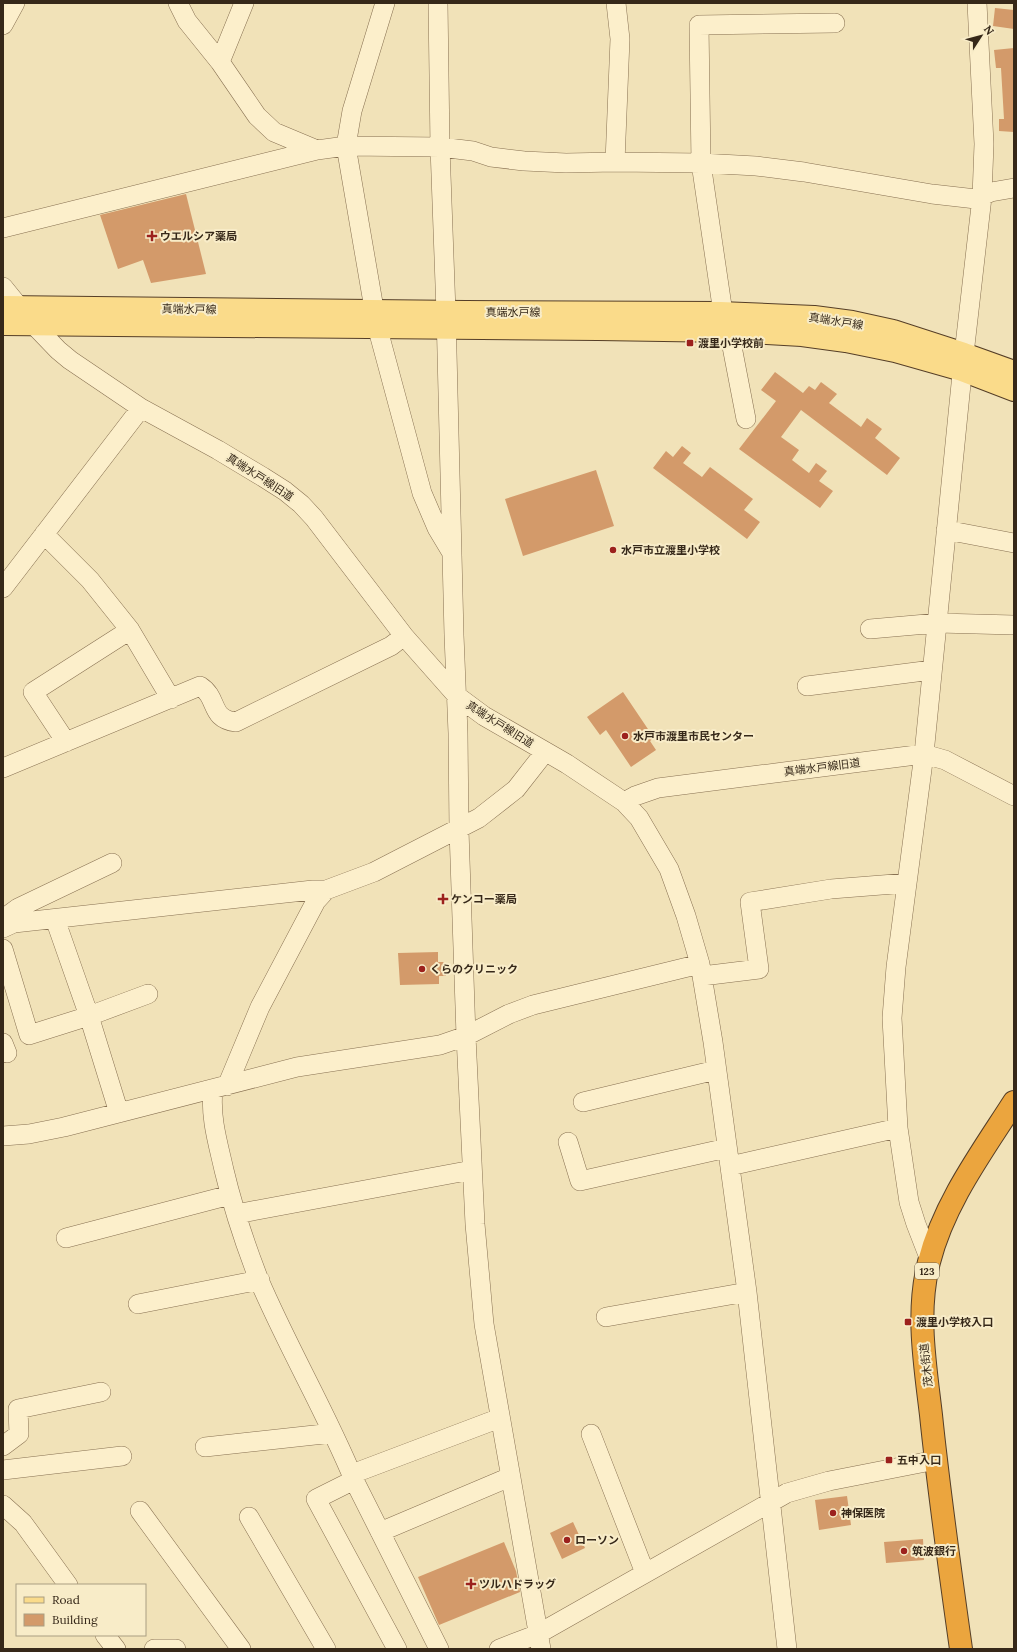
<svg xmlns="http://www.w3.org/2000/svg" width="1017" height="1652" font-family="Lora,'Noto Sans JP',serif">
  <rect width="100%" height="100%" fill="#f1e2b8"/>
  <!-- building -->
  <path fill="#d39a6a" d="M995 8 1014 10V29L993 26Z
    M1014 48V132L999 131V119H1004L1001 68H996L994 50Z
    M186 194 206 274 151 283 143 260 118 269 100 215Z
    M775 372 803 393 809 386 815 390 821 382 837 394 829 403 861 427 867 418 882 429 875 438 900 458 887 475 801 410 781 437 799 450 792 460 809 473 816 463 827 471 819 481 833 491 820 508 739 449 776 401 761 390Z
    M682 446 691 453 683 463 702 477 710 467 753 499 744 510 760 522 747 539 653 468 666 451 673 457Z
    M596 470 614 526 523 556 505 499Z
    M623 692 654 738 650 741 656 750 631 767 606 730 600 735 587 717Z
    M438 952V962H445L446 976H439V984L400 985 398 953Z
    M847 1496 851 1525 819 1530 815 1500Z
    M573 1522 585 1548 562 1559 550 1533Z
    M923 1539 924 1560 886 1563 884 1542Z
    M504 1542 516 1571 520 1592 439 1625 418 1577Z"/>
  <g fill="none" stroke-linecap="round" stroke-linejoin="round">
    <defs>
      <path id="minor" d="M178 3 187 21 220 62 257 116 274 132 317 150 346 146 440 147 473 151 491 157 524 161 566 163 615 162 701 163 756 166 804 172 932 194 976 199 991 192 1014 188
        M385 3 352 111 346 146 377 326 422 493 437 528 452 553
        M438 3 440 147 446 312 454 635 458 733 459 830 466 1036 475 1224 484 1324 541 1649
        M3 25 15 3
        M220 62 244 3
        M615 162 620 39 616 3
        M3 228 317 150
        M3 287 33 324 58 350 70 360 141 408 218 450 263 477 285 491 301 504 314 518 404 636 457 696 484 716 567 764 624 802 639 818 669 869 686 916 700 964 713 1042 747 1292 787 1649
        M723 313 701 163 699 25 835 23
        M729 331 746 419
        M946 530 1014 543
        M44 534 90 580 130 630 171 699
        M3 588 141 408
        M870 629 938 623 1014 625
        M807 686 932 670
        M66 742 33 692 130 630
        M3 768 200 686C219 698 209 719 236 722L391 646 404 636
        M624 802 635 796 658 788 924 754 945 760 1014 796
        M3 919 18 908 112 863
        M55 919 89 1016 119 1113
        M3 928 14 923 313 890H326L374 872 479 818 516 789 545 752
        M3 949 29 1035 89 1016 148 994
        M702 976 759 969 750 902 831 889 907 883
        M3 1043 7 1053
        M227 1086 260 1007 316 901 326 890
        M213 1090C210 1118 218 1143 224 1170 233 1208 245 1244 259 1280 288 1348 326 1412 354 1480L316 1499 397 1649
        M583 1102 716 1070
        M3 1136 29 1134 64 1127 297 1067 440 1045 466 1036 509 1014 533 1005 700 964
        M568 1142 580 1181 727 1148
        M730 1166 898 1128
        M236 1214 472 1170
        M66 1238 230 1195
        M930 1260 916 1224 909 1202 898 1128 892 1018 896 967 924 754 964 354 982 197 984 144 977 3
        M138 1304 260 1280
        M606 1317 747 1292
        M591 1434 645 1573
        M3 1446 19 1434 18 1409 101 1392
        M205 1447 333 1433
        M3 1470 122 1456
        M352 1474 500 1418
        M354 1480 439 1649
        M3 1505 23 1523 68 1585
        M140 1511 241 1649
        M249 1517 326 1649
        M380 1532 510 1477
        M105 1635 116 1649
        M154 1649H176
        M499 1649 538 1634 787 1493 829 1481 936 1460"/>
      <path id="major" d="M3 307 465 312 720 313 814 317 852 322 893 331 964 354 1014 372
        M3 324 598 329 729 331 802 335 846 341 895 351 962 370 1014 390"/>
      <path id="highway" d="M961 1649C950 1571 939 1493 931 1415 925 1364 916 1312 929 1262 944 1203 982 1152 1014 1102"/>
    </defs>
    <!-- minor casing -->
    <use href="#minor" stroke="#887152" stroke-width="20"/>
    <!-- major casing -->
    <use href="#major" stroke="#553e27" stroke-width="24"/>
    <!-- highway casing -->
    <use href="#highway" stroke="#553e27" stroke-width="24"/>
    <!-- minor -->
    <use href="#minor" stroke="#fcefcb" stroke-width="19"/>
    <!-- major -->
    <use href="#major" stroke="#fadb8a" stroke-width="22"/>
    <!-- highway -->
    <use href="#highway" stroke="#eba53e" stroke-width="22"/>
  </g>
  <!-- markers -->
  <g fill="#9c211d" stroke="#f8ecc8" stroke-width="1.5">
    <path d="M150 230h4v4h4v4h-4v4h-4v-4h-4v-4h4z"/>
    <rect x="686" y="339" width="8" height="8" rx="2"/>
    <circle cx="613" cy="550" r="4"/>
    <circle cx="625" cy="736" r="4"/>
    <path d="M441 893h4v4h4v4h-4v4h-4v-4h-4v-4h4z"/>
    <circle cx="422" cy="969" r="4"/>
    <rect x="904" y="1318" width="8" height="8" rx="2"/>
    <rect x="885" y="1456" width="8" height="8" rx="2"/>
    <circle cx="833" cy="1513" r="4"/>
    <circle cx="567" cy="1540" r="4"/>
    <circle cx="904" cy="1551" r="4"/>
    <path d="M469 1578h4v4h4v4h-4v4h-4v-4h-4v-4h4z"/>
  </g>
  <g text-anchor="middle" stroke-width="4" stroke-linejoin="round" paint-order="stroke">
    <!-- shield labels -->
    <rect fill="#f8ecc8" stroke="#70634e" stroke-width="1" x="915" y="1263" width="24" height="16" rx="3"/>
    <g font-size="10" font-weight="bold" fill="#362819">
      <text x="927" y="1275">123</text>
    </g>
    <!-- poi labels -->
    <g font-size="11" font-weight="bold" fill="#362819" stroke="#f8ecc8" text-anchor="start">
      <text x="160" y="240">ウエルシア薬局</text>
      <text x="698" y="347">渡里小学校前</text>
      <text x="621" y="554">水戸市立渡里小学校</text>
      <text x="633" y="740">水戸市渡里市民センター</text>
      <text x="451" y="903">ケンコー薬局</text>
      <text x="430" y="973">くらのクリニック</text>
      <text x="916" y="1326">渡里小学校入口</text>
      <text x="897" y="1464">五中入口</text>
      <text x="841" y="1517">神保医院</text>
      <text x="575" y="1544">ローソン</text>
      <text x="912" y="1555">筑波銀行</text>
      <text x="479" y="1588">ツルハドラッグ</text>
    </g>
    <!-- street labels -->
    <g font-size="11" fill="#362819" stroke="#f8ecc8">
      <text transform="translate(189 309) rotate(1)" y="4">真端水戸線</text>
      <text x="513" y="316">真端水戸線</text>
      <text transform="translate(836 321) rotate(9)" y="4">真端水戸線</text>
      <text transform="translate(260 477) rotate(33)" y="4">真端水戸線旧道</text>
      <text transform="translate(500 724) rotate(32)" y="4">真端水戸線旧道</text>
      <text transform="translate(822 767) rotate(-7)" y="4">真端水戸線旧道</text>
      <text transform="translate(926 1365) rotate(-96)" y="4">茂木街道</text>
    </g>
  </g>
  <!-- border -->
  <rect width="1017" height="1652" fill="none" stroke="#362819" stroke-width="8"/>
  <!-- legend -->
  <rect x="16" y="1584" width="130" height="52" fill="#f8ecc8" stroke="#aa9e82"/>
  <rect x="24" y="1597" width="20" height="6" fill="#fadb8a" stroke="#aa9e82"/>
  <text x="52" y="1604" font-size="12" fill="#362819">Road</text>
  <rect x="24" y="1614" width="20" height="12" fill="#d39a6a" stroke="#aa9e82"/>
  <text x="52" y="1624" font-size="12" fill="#362819">Building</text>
  <!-- north arrow -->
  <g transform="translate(981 36) rotate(54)" stroke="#f8ecc8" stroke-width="3" paint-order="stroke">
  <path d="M0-3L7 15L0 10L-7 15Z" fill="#362819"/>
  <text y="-6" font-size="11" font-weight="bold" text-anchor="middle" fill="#362819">N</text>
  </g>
</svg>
